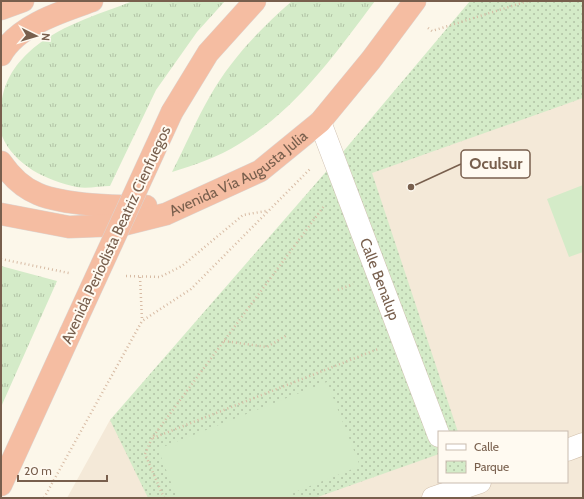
<svg xmlns="http://www.w3.org/2000/svg" width="584" height="499" font-family="Cabin,sans-serif">
  <defs>
    <pattern id="grass-tufts" width="24" height="20" patternUnits="userSpaceOnUse"><rect width="24" height="20" fill="#d4ebc8"/><path d="M3 7l-1-3M5 7V3M7 7l1-3M15 17l-1-3M17 17v-4M19 17l1-3" fill="none" stroke="#b1c2a5"/></pattern>
    <pattern id="park-dots" width="8" height="8" patternUnits="userSpaceOnUse"><rect width="8" height="8" fill="#d4ebc8"/><path d="M2 2h.1M6 6h.1" fill="none" stroke="#b1c2a5" stroke-width="1.8" stroke-linecap="round"/></pattern>
  </defs>
  <rect width="100%" height="100%" fill="#fcf7ea"/>
  <!-- residential -->
  <path fill="#f4e9d8" fill-rule="evenodd" d="M583 1V498H67L110 420 359 160ZM439 432H567V482H439Z"/>
  <!-- grass -->
  <path fill="url(#grass-tufts)" d="M133 1H225L197 32 156 90 110 186C100 186 87 189 77 187 47 181 14 165 2 136 0 129 1 119 1 112 1 88 11 69 28 53 57 26 97 15 133 1Z
    M292 1H375C335 54 297 109 239 144 218 157 195 165 172 172 185 147 196 120 210 96 231 59 260 29 292 1Z
    M1 266 57 281 1 407Z"/>
  <!-- park -->
  <path fill="url(#park-dots)" d="M470 1H583V98L372 173 458 432H439V454L315 498H148L110 420 331 166Z"/>
  <!-- garden -->
  <path fill="#d4ebc8" d="M583 185V252L569 257 547 199Z
    M327 382 360 466 280 498H177L158 449Z"/>
  <g fill="none" stroke-linecap="round" stroke-linejoin="round">
    <defs>
      <g id="street">
        <path id="s1" d="M320 122 439 436"/>
      </g>
      <path id="secondary" d="M567 450 583 444
        M433 498 480 482"/>
      <g id="highway">
        <path d="M1 9 23 1"/>
        <path d="M1 55C18 25 61 12 92 1"/>
        <path d="M172 112 208 53 255 1"/>
        <path d="M1 162C10 175 23 188 38 194 64 205 118 207 146 206"/>
        <path id="s2" d="M1 214 69 227 122 225 166 214 260 171 320 122 371 60 415 1"/>
        <path d="M1 485 70 334"/>
      </g>
    </defs>
    <!-- street casing -->
    <use href="#street" stroke="#cfbfaf" stroke-width="23"/>
    <!-- secondary casing -->
    <use href="#secondary" stroke="#d2c0ad" stroke-width="23"/>
    <!-- highway casing -->
    <use href="#highway" stroke="#dcd5d1" stroke-width="23"/>
    <!-- path -->
    <path stroke="#d7bba4" stroke-width="2.5" stroke-dasharray="1 3" stroke-linecap="butt" d="M428 28 432 31 528 1
      M1 259 69 273
      M126 276 160 277 182 266 243 215 266 211
      M140 277 142 320
      M338 290 353 284
      M224 341 267 347 287 335
      M153 438 378 349
      M44 498 142 321 191 289 310 169
      M164 498 145 454 152 438 324 206"/>
    <!-- street -->
    <use href="#street" stroke="#fff" stroke-width="22"/>
    <!-- secondary -->
    <use href="#secondary" stroke="#fff" stroke-width="22"/>
    <!-- highway -->
    <use href="#highway" stroke="#f5bda2" stroke-width="22"/>
    <defs>
      <path id="highway-bridge" d="M70 334 172 112"/>
    </defs>
    <!-- highway-bridge casing -->
    <use href="#highway-bridge" stroke="#dcd5d1" stroke-width="23" stroke-linecap="butt"/>
    <!-- highway-bridge -->
    <use href="#highway-bridge" stroke="#f5bda2" stroke-width="22"/>
  </g>
  <g text-anchor="middle" stroke-width="4" stroke-linejoin="round" paint-order="stroke">
    <!-- street labels -->
    <g font-size="15" fill="#785f4d" stroke="#fffaf1">
      <text dy="5" stroke="none"><textPath href="#s2" startOffset="251">Avenida Vía Augusta Julia</textPath></text>
      <text transform="translate(116 235) rotate(-65)" y="5">Avenida Periodista Beatriz Cienfuegos</text>
      <text dy="5" stroke="none"><textPath href="#s1" startOffset="168">Calle Benalup</textPath></text>
    </g>
  </g>
  <!-- callouts -->
  <path fill="none" stroke="#785f4d" stroke-width="1.5" d="M411 187L461 164"/>
  <circle fill="#785f4d" stroke="#fffaf1" stroke-width="1.5" cx="411" cy="187" r="4"/>
  <rect fill="#fffaf1" stroke="#785f4d" stroke-width="1.5" x="461" y="150" width="69" height="28" rx="4"/>
  <g font-size="16" text-anchor="middle" font-weight="bold" fill="#785f4d">
    <text x="496" y="169">Oculsur</text>
  </g>
  <!-- border -->
  <rect width="584" height="499" fill="none" stroke="#785f4d" stroke-width="4"/>
  <!-- legend -->
  <rect x="438" y="431" width="130" height="52" fill="#fffaf1" stroke="#c9bcaf"/>
  <rect x="446" y="444" width="20" height="6" fill="#ffffff" stroke="#c9bcaf"/>
  <text x="474" y="451" font-size="12" fill="#785f4d">Calle</text>
  <rect x="446" y="461" width="20" height="12" fill="url(#park-dots)" stroke="#c9bcaf"/>
  <text x="474" y="471" font-size="12" fill="#785f4d">Parque</text>
  <!-- north arrow -->
  <g transform="translate(36 36) rotate(95)" stroke="#fffaf1" stroke-width="3" paint-order="stroke">
  <path d="M0-3L7 15L0 10L-7 15Z" fill="#785f4d"/>
  <text y="-6" font-size="11" font-weight="bold" text-anchor="middle" fill="#785f4d">N</text>
  </g>
  <!-- scale -->
  <path d="M18 475v6h89v-6" fill="none" stroke="#785f4d" stroke-width="2"/>
  <text x="24" y="475" font-size="12" fill="#785f4d" stroke="#fffaf1" stroke-width="3" paint-order="stroke">20 m</text>
</svg>
